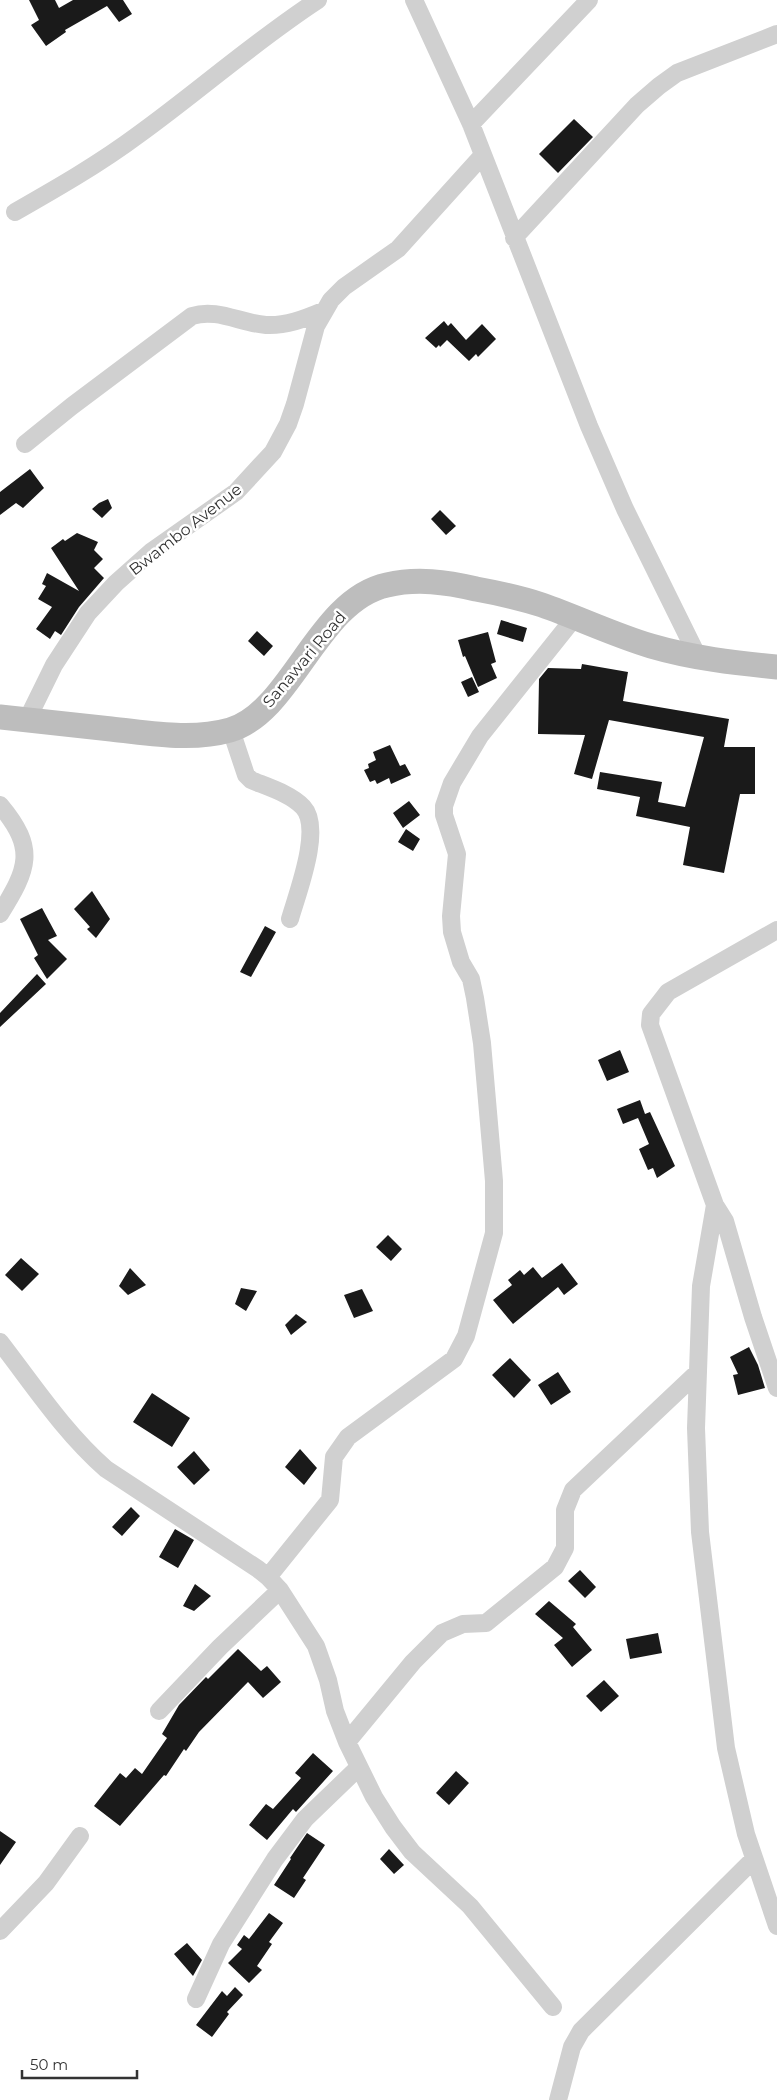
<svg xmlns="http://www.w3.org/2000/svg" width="777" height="2100" font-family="Montserrat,sans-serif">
  <rect width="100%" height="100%" fill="#fff"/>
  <!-- building -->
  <path fill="#1a1a1a" d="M29 0H55L59 8 73 0H123L132 14 119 22 107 6 65 30 66 32 46 46 31 25 39 20Z
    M574 119 593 137 558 173 539 154Z
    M444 321 448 326 451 323 466 340 482 324 496 339 478 357 476 354 469 361 447 340 440 347 439 345 436 348 425 338Z
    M30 469 44 488 23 508 16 503 0 515V492Z
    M108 499 112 508 102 518 92 509 99 503Z
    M440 510 456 526 446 535 431 519Z
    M77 533 98 542 94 550 103 559 94 568 104 578 79 607 61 635 55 631 50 639 36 629 52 607 38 599 46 586 42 584 47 573 79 591 51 548 63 539 65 541Z
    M501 620 527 628 523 642 497 634Z
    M257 631 273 646 264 656 248 641Z
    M488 632 496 662 491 664 497 678 478 687 465 656 463 657 458 640Z
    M582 664 628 672 623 701 729 719 724 747H755V794H740L724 873 683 865 690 827 636 816 640 797 597 789 600 772 662 782 658 802 685 807 704 737 609 720 592 779 574 774 585 735 538 734 539 679 548 668 581 669Z
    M472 677 479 692 468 697 461 682Z
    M390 745 400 766 405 764 411 775 391 784 389 778 377 784 375 780 370 782 364 770 369 768 368 764 376 760 373 752Z
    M409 801 420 815 403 828 393 813Z
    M406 829 420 839 413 851 398 842Z
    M92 891 110 919 96 938 87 929 90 927 74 909Z
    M42 908 57 936 48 940 67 959 47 979 34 958 38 955 20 919Z
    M265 926 276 932 251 977 240 972Z
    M37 974 46 984 0 1027V1013Z
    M620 1050 629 1072 607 1081 598 1060Z
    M640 1100 645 1114 650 1112 675 1166 657 1178 653 1168 648 1170 639 1149 649 1144 638 1118 623 1124 617 1109Z
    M388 1235 402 1249 391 1261 376 1247Z
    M21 1258 39 1274 22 1291 5 1275Z
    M562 1263 578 1284 564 1295 558 1287 513 1324 493 1300 512 1285 508 1280 520 1270 524 1275 533 1267 542 1278Z
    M130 1268 146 1285 128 1295 119 1286Z
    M241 1288 257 1291 246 1311 235 1304Z
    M362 1289 373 1311 354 1318 344 1295Z
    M296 1314 307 1322 291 1335 285 1325Z
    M749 1347 758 1365 765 1388 738 1395 733 1375 738 1374 730 1357Z
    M510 1358 531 1380 514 1398 492 1375Z
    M558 1372 571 1392 551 1405 538 1385Z
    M152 1393 190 1418 172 1447 133 1422Z
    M300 1449 317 1468 304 1485 285 1467Z
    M194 1451 210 1470 194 1485 177 1467Z
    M131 1507 140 1516 122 1536 112 1527Z
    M175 1529 194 1540 178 1568 159 1557Z
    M580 1570 596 1587 585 1598 568 1581Z
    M195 1584 211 1596 194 1611 183 1606Z
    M549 1601 576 1624 573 1627 592 1650 572 1667 554 1645 563 1638 535 1614Z
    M658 1633 662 1653 630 1659 626 1639Z
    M238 1649 261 1671 267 1666 281 1682 263 1698 248 1682 199 1732 186 1751 184 1749 166 1776 164 1775 120 1826 94 1806 120 1773 126 1778 135 1768 142 1774 167 1738 162 1734 179 1705 206 1677 208 1679Z
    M604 1680 619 1696 601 1712 586 1696Z
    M313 1753 333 1771 296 1812 293 1809 267 1840 249 1825 266 1804 273 1809 301 1778 295 1773Z
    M456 1771 469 1783 449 1805 436 1793Z
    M0 1831 16 1842 0 1865Z
    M307 1833 325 1845 303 1878 306 1880 294 1898 274 1885 291 1859 290 1858Z
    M389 1849 404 1865 394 1874 380 1859Z
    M269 1913 283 1923 269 1942 272 1944 257 1966 262 1970 249 1983 228 1963 242 1949 237 1945 244 1935 249 1939Z
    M187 1943 202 1960 193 1976 174 1954Z
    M235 1987 243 1995 227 2012 229 2014 212 2037 196 2025 222 1991 227 1996Z"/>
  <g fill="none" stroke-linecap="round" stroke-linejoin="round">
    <!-- street -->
    <path stroke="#d0d0d0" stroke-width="18" d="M414 0 471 124 589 426 625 509 698 657
      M471 124 589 0
      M15 212C57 188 99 164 138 135 199 91 255 41 318 0
      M514 238 637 105 659 86 677 73 777 34
      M25 444 72 406 192 316C217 308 240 323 266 325 286 326 304 319 323 311
      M27 720 54 665 88 613 116 583 152 551 236 492 273 452 288 424 295 404 316 326 331 300 344 287 398 249 482 156
      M231 730 246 775 251 780C268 787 291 794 303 807 323 828 297 894 290 919
      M0 805C37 849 28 869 0 914
      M777 930 668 992 651 1014 650 1025 715 1205 725 1221 753 1317 777 1388
      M715 1205 701 1286 696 1428 700 1532 726 1748 746 1834 777 1926
      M0 1342C34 1386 64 1432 106 1469L258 1569 268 1577 280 1590 316 1646 328 1680 335 1711 347 1742 374 1797 393 1827 412 1852 470 1906 553 2007
      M268 1577 330 1500 334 1457 348 1437 454 1359 466 1336 494 1233V1181L482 1043 475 998 471 979 461 962 452 932 451 916 457 854 444 815V806L452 783 480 736 575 617
      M159 1711 220 1647 280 1590
      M347 1742 413 1662 442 1633 463 1624 486 1623 555 1567 565 1548V1510L573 1490 698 1372
      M0 1931 46 1883 80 1836
      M196 1999 221 1944 275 1859 305 1819 359 1767
      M558 2100 572 2047 581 2031 754 1859"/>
    <!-- secondary -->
    <path stroke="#bdbdbd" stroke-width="25" d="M0 717C37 721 74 725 111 729 150 733 191 741 230 730 292 712 317 600 387 585 417 578 446 582 476 589 498 593 521 598 542 605 579 618 614 635 651 646 692 658 735 663 777 667"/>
  </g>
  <g text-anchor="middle" stroke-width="5" stroke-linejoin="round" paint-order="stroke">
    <!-- street labels -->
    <g font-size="16" fill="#333" stroke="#fff">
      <text transform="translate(185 529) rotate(-38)" y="6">Bwambo Avenue</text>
      <text transform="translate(304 659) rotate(-50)" y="6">Sanawari Road</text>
    </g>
  </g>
  <!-- scale -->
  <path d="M22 2070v8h115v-8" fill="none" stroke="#333333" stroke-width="2.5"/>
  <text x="30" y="2070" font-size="15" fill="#333333" stroke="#ffffff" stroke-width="4" paint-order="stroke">50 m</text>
</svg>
